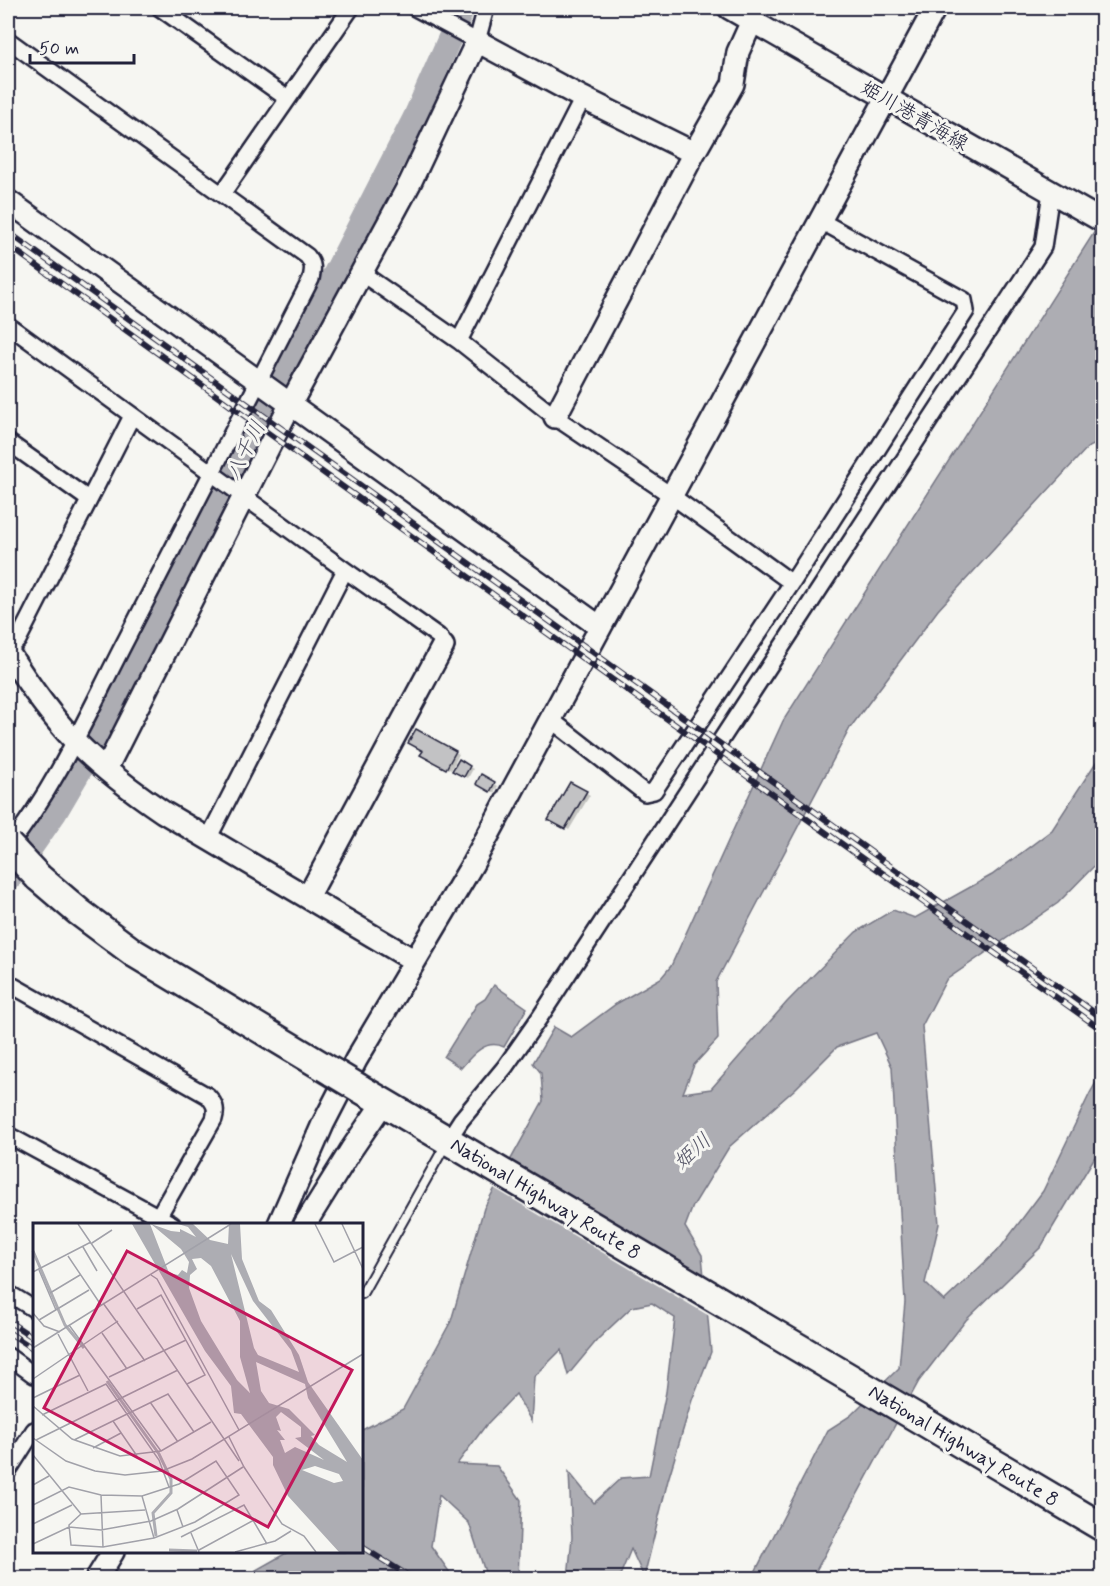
<svg xmlns="http://www.w3.org/2000/svg" width="1110" height="1586" font-family="Mynerve,'Klee One',sans-serif">
  <rect width="100%" height="100%" fill="#f6f6f2"/>
  <filter id="ink" filterUnits="userSpaceOnUse"><feTurbulence type="fractalNoise" baseFrequency=".0167" numOctaves="2"/><feDisplacementMap in="SourceGraphic" scale="12" xChannelSelector="R" yChannelSelector="G"/><feConvolveMatrix kernelMatrix="1 2 1 2 8 2 1 2 1" color-interpolation-filters="sRGB"/></filter>
  <g filter="url(#ink)">
    <!-- water -->
    <path fill="#adadb3" stroke="#757583" stroke-width="1.5" d="M1102 220V441L1087 448 938 610 850 728 716 982 718 1039 694 1065 683 1093 711 1089 787 1002 856 932 893 910 915 918 992 875 1052 830 1102 753V858L1058 903 946 980 922 1026 939 1224 925 1283 944 1301 1001 1247 1043 1191 1090 1093 1102 1072V1145L1041 1247 966 1320 919 1381 812 1578H752L828 1430 850 1416 899 1368 905 1302 892 1067 876 1033 837 1047 795 1089 729 1147 693 1206 685 1227 702 1255 711 1352 692 1400 668 1480 644 1577 631 1549 619 1578H568L572 1537 569 1472 594 1503 621 1478 649 1476 666 1392 675 1318 652 1303 632 1307 598 1339 568 1375 561 1350 534 1377 531 1421 516 1394 486 1425 457 1464 497 1466 521 1500 518 1578H487L469 1523 439 1495 431 1546 450 1573 456 1578H250L256 1570 288 1552H362V1430L403 1409 451 1321 484 1208 543 1101 541 1073 533 1063 554 1027 571 1037 616 1004 661 978 671 966 783 721Z
      M494 985 527 1008 504 1047C486 1038 472 1055 461 1068L444 1057 477 1004 485 999Z"/>
    <!-- pier -->
    <path fill="#f6f6f2" d="M507 1161 707 1279 711 1317 492 1187Z"/>
    <!-- shadow -->
    <path fill="#0003" d="M416 731 459 754 451 770 422 754 425 751Z
      M459 761 473 769 468 778 454 770Z
      M482 776 498 786 494 793 478 784Z
      M571 784 590 795 569 830 550 819Z"/>
    <g fill="none" stroke-linecap="round" stroke-linejoin="round">
      <!-- river -->
      <path stroke="#adadb3" stroke-width="24" d="M8 881 55 813 82 767 414 119 463 8"/>
    </g>
    <!-- building -->
    <path fill="#c2c2c4" stroke="#22223b" stroke-width="1.5" d="M416 729 456 751 446 769 420 755 423 751 408 743Z
      M459 759 470 766 464 777 452 771Z
      M481 774 495 782 490 792 476 784Z
      M570 782 587 791 565 829 548 820Z"/>
    <g fill="none" stroke-linecap="round" stroke-linejoin="round">
      <defs>
        <path id="lane" d="M362 1294 446 1144"/>
        <path id="street" d="M160 8 288 99
          M415 8 477 41 486 8
          M8 40 307 256C314 264 313 269 311 279 249 398 189 519 127 638 90 709 58 784 8 847
          M222 194 351 8
          M360 272 459 341 555 417 672 496 792 583
          M8 325 345 570 438 636 442 640 443 646
          M459 341 583 98
          M8 442 88 499
          M8 651 18 640 132 416
          M550 719 645 793 654 791 792 583 966 311 964 300 819 220
          M208 839 345 570
          M8 983 208 1096C215 1104 217 1109 214 1119L154 1224
          M8 1135 172 1224
          M448 1140 461 1120 505 1067 540 1017 1043 247 1051 192
          M8 1293 34 1309
          M8 1356 34 1375
          M8 1471 34 1430"/>
        <path id="secondary" d="M729 8 1102 221
          M8 201 600 627
          M555 417 694 153 733 84 738 52 752 21
          M8 652C27 682 49 714 74 740 101 768 132 791 163 812L415 961
          M106 769 290 405 410 183 477 41 583 98 694 153
          M308 897 443 646
          M279 1224 323 1124 356 1060 472 865 935 8
          M305 1224 351 1150 383 1103
          M97 1578 113 1552"/>
        <path id="highway" d="M38 877 79 912 134 953 334 1073
          M359 1088 1102 1527"/>
      </defs>
      <!-- lane casing -->
      <use href="#lane" stroke="#22223b" stroke-width="12"/>
      <!-- street casing -->
      <use href="#street" stroke="#22223b" stroke-width="20"/>
      <!-- secondary casing -->
      <use href="#secondary" stroke="#22223b" stroke-width="26"/>
      <!-- highway casing -->
      <use href="#highway" stroke="#22223b" stroke-width="32"/>
      <!-- lane -->
      <use href="#lane" stroke="#f6f6f2" stroke-width="8"/>
      <!-- street -->
      <use href="#street" stroke="#f6f6f2" stroke-width="15"/>
      <!-- secondary -->
      <use href="#secondary" stroke="#f6f6f2" stroke-width="21"/>
      <!-- highway -->
      <use href="#highway" stroke="#f6f6f2" stroke-width="27"/>
      <defs>
        <path id="rail" d="M8 232 1102 1018
          M8 245 343 487 1102 1030
          M8 1321 34 1338
          M8 1332 34 1349
          M362 1547 412 1578"/>
      </defs>
      <!-- rail casing -->
      <use href="#rail" stroke="#22223b" stroke-width="6"/>
      <!-- rail -->
      <use href="#rail" stroke="#f6f6f2" stroke-width="4" stroke-dasharray="11" stroke-linecap="butt"/>
      <defs>
        <path id="highway-bridge" d="M8 845 38 877
          M334 1073 359 1088"/>
      </defs>
      <!-- highway-bridge casing -->
      <use href="#highway-bridge" stroke="#22223b" stroke-width="32" stroke-linecap="butt"/>
      <!-- highway-bridge -->
      <use href="#highway-bridge" stroke="#f6f6f2" stroke-width="27"/>
    </g>
  </g>
  <g text-anchor="middle" stroke-width="6" stroke-linejoin="round" paint-order="stroke">
    <!-- street labels -->
    <g font-size="20" fill="#22223b" stroke="#f6f6f2">
      <text transform="translate(915 115) rotate(30)" y="7">姫川港青海線</text>
      <text transform="translate(546 1198) rotate(31)" y="7">National Highway Route 8</text>
      <text transform="translate(964 1445) rotate(31)" y="7">National Highway Route 8</text>
    </g>
    <!-- water labels -->
    <g font-size="21" font-style="italic" fill="#535365" stroke="#f6f6f2">
      <text transform="translate(245 450) rotate(-63)" y="7">八千川</text>
      <text transform="translate(692 1151) rotate(-42)" y="7">姫川</text>
    </g>
  </g>
  <!-- overview -->
  <g transform="translate(33 1223)">
    <rect width="330" height="330" fill="#f6f6f2"/>
    <path d="M99 1H117L136 50 145 52 149 47 154 50 156 39 148 26 118 1 138 8 147 9V6L163 14 155 4 145 1H160L177 17 195 21 196 1H207L209 36 226 78 238 87 266 132 275 159 330 237V329H306L255 273 240 242V234L208 191 201 190 198 163 172 128ZM198 31 220 78 258 127 266 149 225 132 221 125ZM168 35 178 43 207 98V134L217 170 204 157 168 98 156 65 157 52 164 46 159 36ZM223 139 272 161 275 175 314 239 286 222 278 213 282 212 256 186 236 180 228 168ZM248 189 268 204V214L262 215 291 237 262 224 252 230 247 217H252L244 207 248 208 243 194ZM282 243 306 251 310 258 301 260 269 247Z" fill="#adadb3" fill-rule="evenodd"/>
    <path fill="none" stroke="#adadb3" stroke-width="3" d="M0 28 32 102 51 125M74 158 126 231 138 256V270L120 290 123 313M136 327 164 328"/>
    <path fill="none" stroke="#a1a1a9" stroke-width="1.5" d="M45 1 206 238M282 1 301 39 330 24M309 1 330 46M59 20 79 7M50 24 64 48M35 33 68 82M6 47 23 87M0 49 58 19M118 52 124 56 206 207M17 70 47 52M70 80 112 138M104 86 128 72 172 152 154 161M0 90 11 103 27 109M6 97 56 67M36 102 128 228M69 110 94 146M25 111 55 168M0 125 198 1M76 154 153 117M0 156 85 98M0 175 47 152M117 179 145 219M0 183 39 216 87 233 128 228 178 199M9 192 73 161 126 237 136 264M80 198 104 233M196 214 211 244 249 301 271 313 283 329M0 215 33 238 62 248 92 252 129 248 159 236 330 131M3 217 145 147M41 217 135 171 161 209M60 225 88 210M0 232 48 291M0 262 16 253M68 272 70 324M109 273 121 315M0 282 36 264 68 272 109 273 146 261 183 238 206 272 162 299 121 315 70 324 38 322 36 302 48 291 112 287M144 287 150 304M0 301 39 282M158 310 166 329M148 314 211 282 234 321M0 321 36 304 68 307 118 298 145 286 210 244M166 327 221 297M202 329 242 318 258 308"/>
    <path fill="#c2185b" fill-opacity="0.15" stroke="#c2185b" stroke-width="3" d="M94 28 319 147 235 304 11 185Z"/>
    <rect width="330" height="330" fill="none" stroke="#22223b" stroke-width="3"/>
  </g>
  <!-- margin -->
  <rect width="1110" height="1586" fill="none" stroke="#f6f6f2" stroke-width="30"/>
  <rect x="15" y="15" width="1080" height="1556" fill="none" stroke="#22223b" stroke-width="2" filter="url(#ink)"/>
  <!-- scale -->
  <path d="M30 54v9h104v-9" fill="none" stroke="#22223b" stroke-width="3"/>
  <text x="39" y="54" font-size="18" fill="#22223b" stroke="#f6f6f2" stroke-width="4.5" paint-order="stroke">50 m</text>
</svg>
